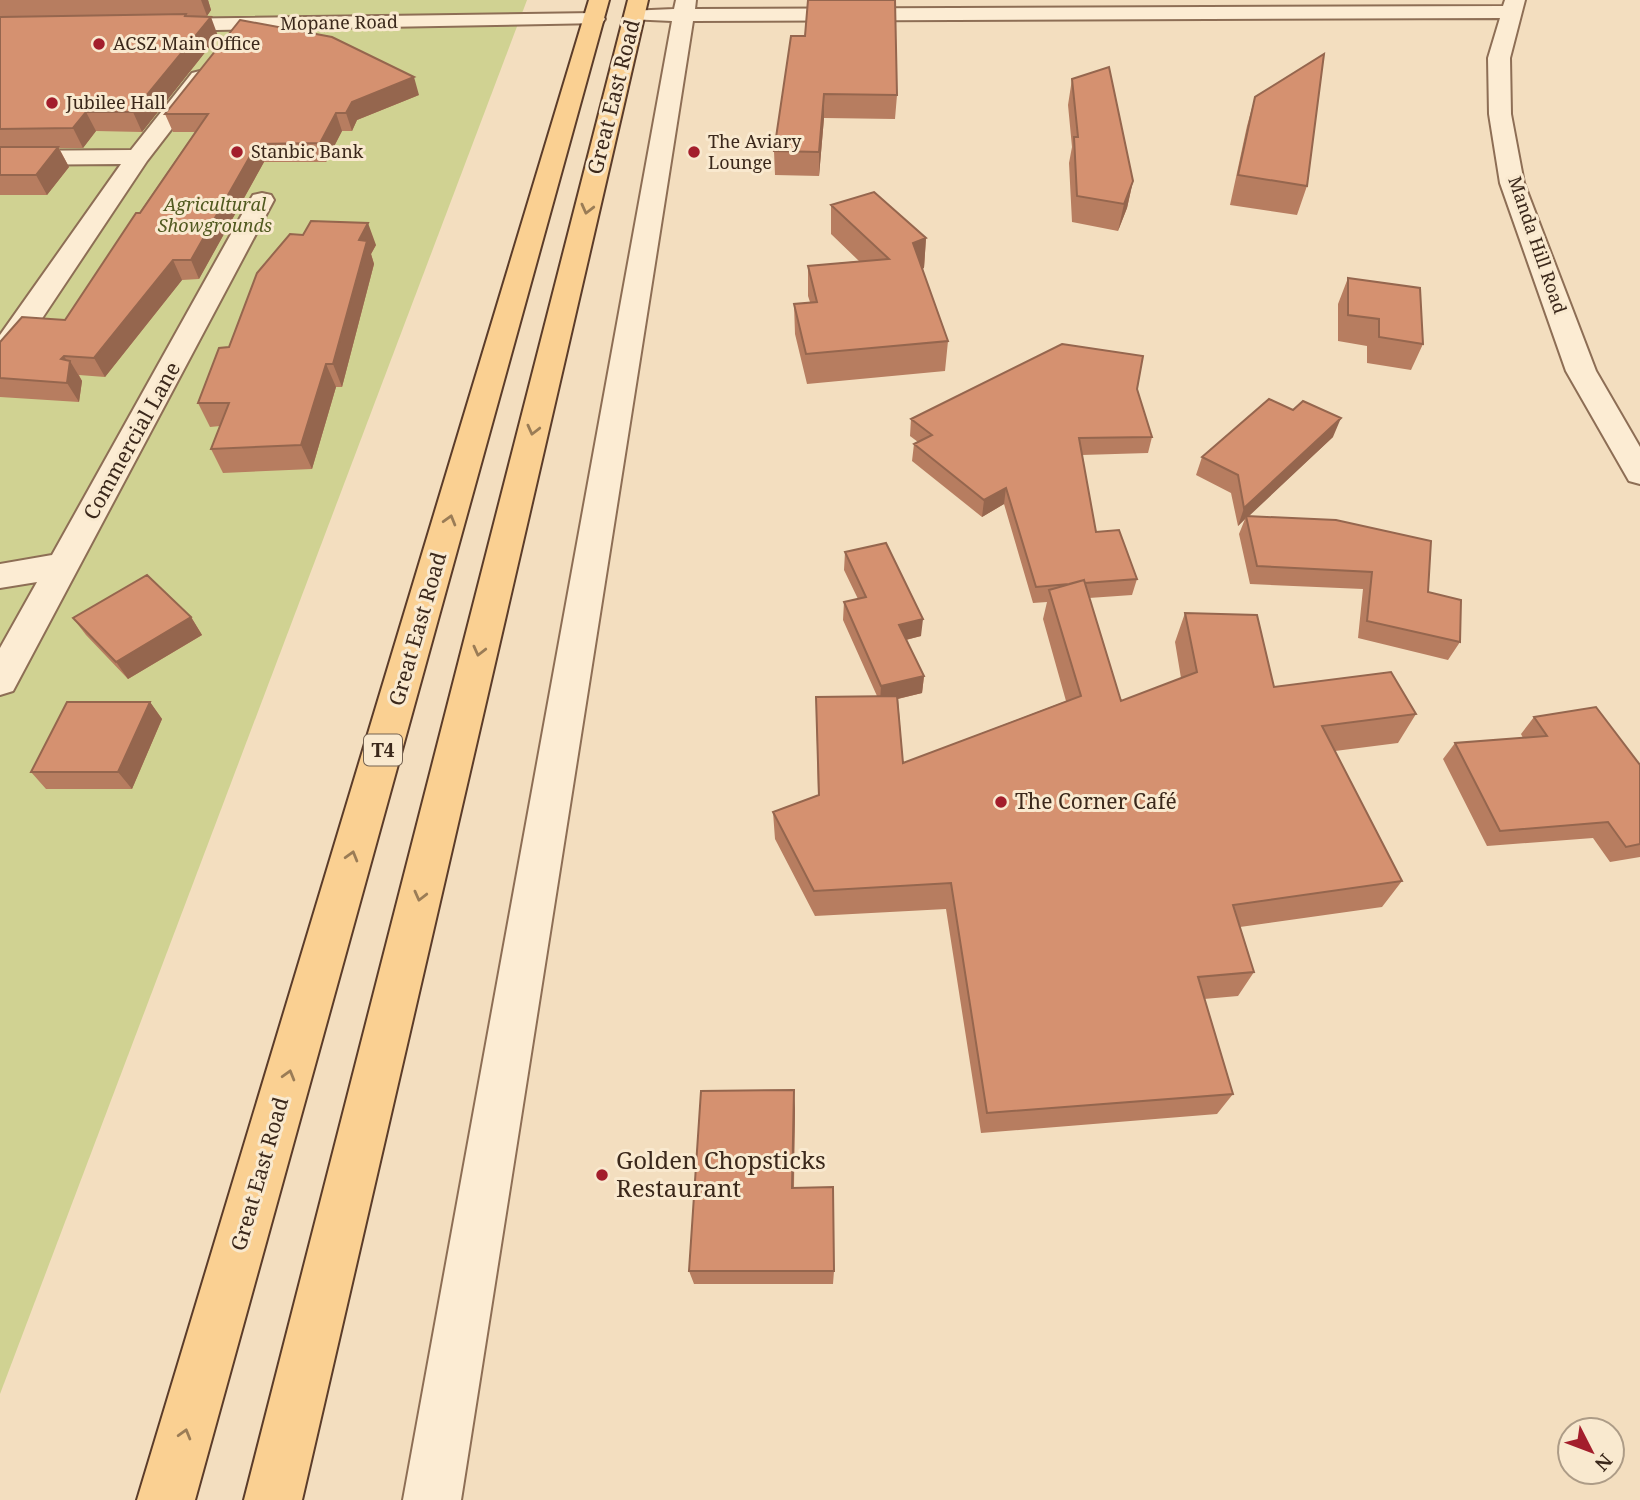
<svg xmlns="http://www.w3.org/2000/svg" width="1640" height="1500" font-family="'Noto Serif',serif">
  <rect width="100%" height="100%" fill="#f3debf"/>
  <!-- green -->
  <path fill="#d0d292" d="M0 0H527L0 1394Z"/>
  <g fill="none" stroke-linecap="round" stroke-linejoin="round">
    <defs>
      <path id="minor" d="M676 0H696L695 9 1503 6 1505 0H1525L1510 58 1511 114 1524 183 1596 371 1640 447V484L1629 481 1566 371 1500 183 1489 114 1488 58 1500 18 693 21 461 1500H403L672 21 628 19 625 15 628 11 674 9Z
        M595 13 602 15 605 19 602 23 163 31 156 29 153 25 156 21 163 19Z
        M200 71 208 73 211 78 147 161 37 326 10 360 0 363V335L121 164 0 165V151L131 150 192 73Z
        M262 193 271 195 274 200 13 691 0 695V648L37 582 0 588V564L52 555 250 200 253 195Z"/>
      <path id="major" d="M589 0H609L195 1500H137Z
        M628 0H648L302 1500H244Z"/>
    </defs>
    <!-- minor casing -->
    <use href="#minor" stroke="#8d6e55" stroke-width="4"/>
    <!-- major casing -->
    <use href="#major" stroke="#5b3c2a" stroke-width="4"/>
    <!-- minor -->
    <use href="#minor" fill="#fcecd3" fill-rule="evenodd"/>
    <!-- major -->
    <use href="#major" fill="#fad092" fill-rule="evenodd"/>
  </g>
  <!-- wall -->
  <path fill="#b77d60" d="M0 0H208L211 10 207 16H187L218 36 142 132 96 131 83 148H59L69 167 47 195H0Z
    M791 36 897 95 895 119 824 118 819 176 775 175 774 151Z
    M1072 79 1133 181 1127 208 1118 231 1072 222 1069 163 1072 147 1068 105Z
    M419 95 357 120 352 131H342L326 162H264L199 279 182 280 105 377 79 375 82 381 79 402 0 397V342L65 320 195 132H173L165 114Z
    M1255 97 1307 186 1297 215 1230 205 1247 126Z
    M831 205 926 238 924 268 922 269 948 341 945 371 807 384 795 334 794 304 810 302 808 296V266L859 261 831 234Z
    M303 235 376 245 371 254 374 264 342 387H336L312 469 223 473 211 449 220 426 210 427 198 403 229 347Z
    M1348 278 1423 344 1411 370 1367 363V346L1338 341V304Z
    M1137 389 1152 437 1148 453 1082 455 1096 532 1137 579 1132 595 1089 598 1121 701 1181 678 1175 642 1185 613 1274 687 1416 714 1398 743 1335 751 1402 881 1382 907 1240 927 1254 972 1238 996 1204 999 1233 1094 1217 1114 981 1133 946 909 815 916 775 839 773 812 818 795 816 697 877 696 843 620 844 602 858 599 844 570 845 552 921 636 906 640 924 676 922 693 898 699 903 763 1066 701 1043 619 1047 602 1033 603 1004 504 982 517 912 461 914 444 918 442 910 436 911 419Z
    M1333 437 1248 516 1428 592 1460 642 1448 660 1358 638 1363 589 1250 584 1239 534 1245 519 1238 526 1231 493 1196 475 1202 457Z
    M191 617 202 635 128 679 86 635 73 618Z
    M150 702 162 719 132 789H46L31 772Z
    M1534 717 1640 765V857L1610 862 1593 838 1487 846 1443 759 1455 743 1523 738 1521 734Z
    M795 1108 794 1188 834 1271 833 1284H694L689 1271Z"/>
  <!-- shaded-wall -->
  <path fill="#95664e" d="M201 0H208L211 10 207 16Z
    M211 17 218 36 142 132 133 112Z
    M414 77 419 95 357 120 352 131 346 113 352 102Z
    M824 94V118L819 176V152Z
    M86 112 96 131 83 148 73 128Z
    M336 113 342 131 326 162 320 143Z
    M257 144 264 162 199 279 191 260Z
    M58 147 69 167 47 195 36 175Z
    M1133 181 1127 208 1118 231 1124 204Z
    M368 223 376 245 371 254 374 264 342 387 333 364 359 240Z
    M926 238 924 268 911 272 913 243Z
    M173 260 182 280 105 377 94 358Z
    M64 356 70 366V361L82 381 79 402 67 383 61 359Z
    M326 364 336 387 312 469 301 445Z
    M1341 418 1333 437 1247 518 1246 516 1245 519 1238 526 1244 508Z
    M1006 488 1004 504 982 517 984 500Z
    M191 617 202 635 128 679 116 662Z
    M923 619 921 636 897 642 899 625Z
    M924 676 922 693 880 703 881 686Z
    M150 702 162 719 132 789 118 772Z
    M794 1090 795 1108 793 1203 792 1188Z"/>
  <!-- building -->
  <path fill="#d59170" stroke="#95664e" stroke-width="2" d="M808 0H895L897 95 824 94 819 152 774 151 791 36H805Z
    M186 14 185 16 211 17 133 112H86L73 128 0 129V17Z
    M240 20 332 37 414 77 352 102 346 113H336L320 143 257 144 191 260H173L94 358 64 356 61 359 70 361 67 383 0 378V342L22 317 65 320 136 213H140L208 114H165Z
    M1324 54 1307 186 1238 175 1255 97Z
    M1109 67 1133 181 1124 204 1077 196 1074 137H1078L1072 79Z
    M0 147H58L36 175H0Z
    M874 192 926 238 913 243 948 341 806 354 794 304 817 302 808 266 889 259 831 205Z
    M311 221 368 223 359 240 367 241 333 364H326L301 445 211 449 229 403H198L219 348 229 347 257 273 290 234 303 235Z
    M1348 278 1420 288 1423 344 1379 337V319L1348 315Z
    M1062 344 1143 356 1137 389 1152 437 1079 438 1096 532 1119 530 1137 579 1085 583 1084 580 1069 584 1036 587 1006 488 984 500 914 444 932 435 911 419Z
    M1269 399 1293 410 1303 401 1341 418 1244 508 1238 475 1202 457Z
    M1246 516 1336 520 1431 541 1428 592 1461 600 1460 642 1367 621 1372 572 1257 566Z
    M886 543 923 619 899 625 924 676 881 686 844 602 866 597 845 552Z
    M147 575 191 617 116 662 73 618Z
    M1084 580 1121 701 1197 672 1185 613 1257 615 1274 687 1391 672 1416 714 1322 726 1402 881 1233 905 1254 972 1198 977 1233 1094 987 1113 951 883 814 891 773 812 819 795 816 697 897 696 903 763 1081 696 1049 590Z
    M67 702H150L118 772H31Z
    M1596 707 1640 765V844L1626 847 1608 822 1500 831 1455 743 1547 736 1534 717Z
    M794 1090 792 1188 833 1187 834 1271H689L701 1091Z"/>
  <!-- one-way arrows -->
  <defs><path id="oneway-chevron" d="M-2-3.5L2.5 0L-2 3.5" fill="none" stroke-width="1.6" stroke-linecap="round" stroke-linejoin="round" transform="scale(1.75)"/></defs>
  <g stroke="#9a7c56">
    <use href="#oneway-chevron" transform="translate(587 209) rotate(104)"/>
    <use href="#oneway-chevron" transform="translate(533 430) rotate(104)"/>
    <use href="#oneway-chevron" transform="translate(450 520) rotate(-74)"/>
    <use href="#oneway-chevron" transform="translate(479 651) rotate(104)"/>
    <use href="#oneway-chevron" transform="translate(352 856) rotate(-74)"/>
    <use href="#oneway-chevron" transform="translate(420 896) rotate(104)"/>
    <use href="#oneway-chevron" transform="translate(289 1075) rotate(-74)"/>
    <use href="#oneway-chevron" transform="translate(185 1434) rotate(-74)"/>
  </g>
  <!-- markers -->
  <g fill="#a31e2c" stroke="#f9e9cf" stroke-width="2.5">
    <circle cx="99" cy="44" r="7"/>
    <circle cx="52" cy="103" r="7"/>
    <circle cx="237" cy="152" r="7"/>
    <circle cx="694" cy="152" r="7"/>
    <circle cx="1001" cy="802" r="7"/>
    <circle cx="602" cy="1175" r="7"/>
  </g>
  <g text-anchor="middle" stroke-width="6" stroke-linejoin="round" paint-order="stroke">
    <!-- far-street labels -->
    <g font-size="18" fill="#3b281b" stroke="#f9e9cf">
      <text transform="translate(339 23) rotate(-1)" y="6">Mopane Road</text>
      <text transform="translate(1537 245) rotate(71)" y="6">Manda Hill Road</text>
    </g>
    <!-- far-poi labels -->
    <g font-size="18" fill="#3b281b" stroke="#f9e9cf" text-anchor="start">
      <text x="113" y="50">ACSZ Main Office</text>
      <text x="66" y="109">Jubilee Hall</text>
      <text x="708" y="148">The Aviary<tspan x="708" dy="21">Lounge</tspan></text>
      <text x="251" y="158">Stanbic Bank</text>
    </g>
    <!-- far-park labels -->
    <g font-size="18" font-style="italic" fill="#515a20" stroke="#f9e9cf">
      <text x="215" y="211">Agricultural<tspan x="215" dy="21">Showgrounds</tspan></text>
    </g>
    <!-- shield labels -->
    <rect fill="#f9e9cf" stroke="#746251" stroke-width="2" x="364" y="734.5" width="38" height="31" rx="5"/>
    <g font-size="19" font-weight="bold" fill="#3b281b">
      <text x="383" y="757">T4</text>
    </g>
    <!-- street labels -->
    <g font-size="21" fill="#3b281b" stroke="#f9e9cf">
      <text transform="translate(614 97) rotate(-76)" y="7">Great East Road</text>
      <text transform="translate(132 441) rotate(-61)" y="7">Commercial Lane</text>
      <text transform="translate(418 629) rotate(-74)" y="7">Great East Road</text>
      <text transform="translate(260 1174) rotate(-74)" y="7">Great East Road</text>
    </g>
    <!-- poi labels -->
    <g font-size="21" fill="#3b281b" stroke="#f9e9cf" text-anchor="start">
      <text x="1015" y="809">The Corner Café</text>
    </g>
    <!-- near-poi labels -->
    <g font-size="24" fill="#3b281b" stroke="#f9e9cf" text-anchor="start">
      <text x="616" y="1169">Golden Chopsticks<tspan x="616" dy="28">Restaurant</tspan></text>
    </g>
  </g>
  <!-- north arrow -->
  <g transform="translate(1591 1451) rotate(132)"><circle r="33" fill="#f9e9cf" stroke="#ad9c87" stroke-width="2"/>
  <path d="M0-5L12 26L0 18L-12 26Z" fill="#a31e2c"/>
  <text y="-10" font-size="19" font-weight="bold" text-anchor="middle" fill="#3b281b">N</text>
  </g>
</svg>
